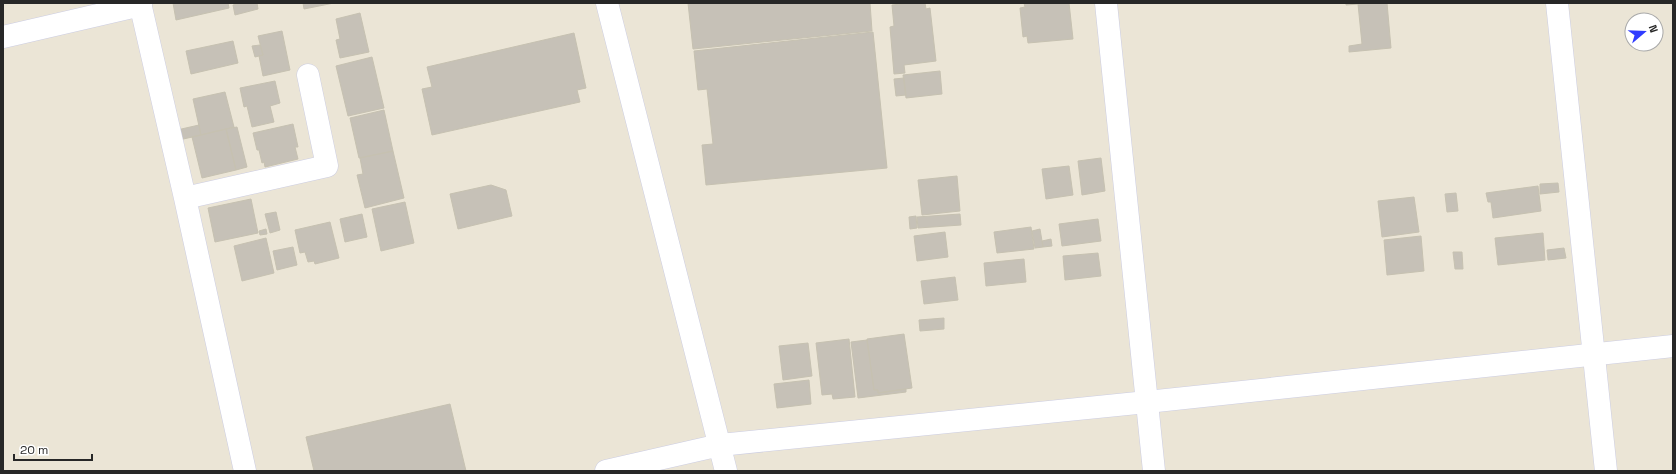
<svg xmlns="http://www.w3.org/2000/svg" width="1676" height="474" font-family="'Space Grotesk',sans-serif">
  <rect width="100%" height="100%" fill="#ebe5d6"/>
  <!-- building -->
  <path fill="#c6c1b7" stroke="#c6c1b1" d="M173 3H228L229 8 176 20Z
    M241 3H257L258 9 235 15 233 5Z
    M303 3H334L304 9Z
    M688 3H870L872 31 693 49Z
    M910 3H925L926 9 930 8 936 61 904 65 905 73 894 74 890 27 894 26 892 5Z
    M1024 3H1069L1073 39 1028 43 1027 36 1023 37 1020 8 1025 7Z
    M1346 3H1387L1391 48 1349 52V46L1362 44 1358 4 1346 5Z
    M360 13 369 52 340 58 336 40 340 39 336 19Z
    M282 31 290 70 263 76 259 56 263 55 258 36Z
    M873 32 887 168 706 185 702 145 713 144 707 89 698 90 694 51Z
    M574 33 586 88 577 90 580 102 432 135 422 89 432 87 427 67Z
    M233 41 238 63 191 74 186 51Z
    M260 45 263 55 255 57 252 46Z
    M372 57 384 108 348 116 336 66Z
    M940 71 942 94 906 98 903 75Z
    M904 78 906 95 896 96 894 79Z
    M275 81 280 103 270 106 274 122 252 127 247 106 244 107 240 88Z
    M225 92 234 127 201 135 193 99Z
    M384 110 393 151 359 158 350 118Z
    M293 124 298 147H295L298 159 265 167 264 162 262 163 259 150H257L253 133Z
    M199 125 201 135 179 140 177 130Z
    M237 127 247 167 236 170 226 129Z
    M226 129 236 170 202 178 192 137Z
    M393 151 404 198 365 208 357 175 363 174 360 158Z
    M1101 158 1105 191 1082 195 1078 161Z
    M1069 166 1073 195 1046 199 1042 169Z
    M957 176 960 211 922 215 918 180Z
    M1558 183 1559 192 1540 194V184Z
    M491 185 506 190 512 216 458 229 450 194Z
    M1538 186 1541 211 1493 218 1491 202H1488L1486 193Z
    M1456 193 1458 211 1447 212 1445 194Z
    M1414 197 1419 232 1382 237 1378 201Z
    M251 199 258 233 215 242 208 208Z
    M405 202 414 243 381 251 372 209Z
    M276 212 280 230 270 233 265 214Z
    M362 214 367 237 345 242 340 219Z
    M960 214 961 225 918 228 917 217Z
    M916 216 917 228 910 229 909 217Z
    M1098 219 1101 241 1062 246 1059 224Z
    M330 222 339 258 315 264 314 261 308 262 305 252 300 253 295 230Z
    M1031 227 1034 249 997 253 994 232Z
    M266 229 267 234 260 235 259 231Z
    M1040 229 1043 247 1035 248 1032 231Z
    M945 232 948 257 917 261 914 236Z
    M1543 233 1545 260 1498 265 1495 238Z
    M1421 236 1424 271 1387 275 1384 240Z
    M266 238 274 273 242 281 234 246Z
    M1051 239 1052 246 1043 247 1042 241Z
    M293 247 297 265 277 270 273 251Z
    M1564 248 1566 258 1548 260 1547 250Z
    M1453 252H1462L1463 269H1455Z
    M1098 253 1101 276 1065 280 1063 256Z
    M1024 259 1026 282 986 286 984 263Z
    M955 277 958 300 924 304 921 281Z
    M944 318V329L920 331 919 320Z
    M904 334 912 388 878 393V390H874L867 339Z
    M849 339 855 397 833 399 832 394 822 395 816 343Z
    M867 340 874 390H878V393L906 389V392L858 398 851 342Z
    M808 343 812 376 783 380 779 346Z
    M809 380 811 404 777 408 774 384Z
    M450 404 466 471H314L306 437Z"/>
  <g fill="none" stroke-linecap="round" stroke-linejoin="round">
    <defs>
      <path id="street" d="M140 3 185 198 245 471
        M1106 3 1154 471
        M1557 3 1606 471
        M3 37 141 5
        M185 198 327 166 308 75"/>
      <path id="secondary" d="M607 3 726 471
        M606 471 720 445 1147 402 1673 346"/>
    </defs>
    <!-- street casing -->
    <use href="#street" stroke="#cccde2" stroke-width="23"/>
    <!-- secondary casing -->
    <use href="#secondary" stroke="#cccde2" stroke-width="23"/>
    <!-- street -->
    <use href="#street" stroke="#fff" stroke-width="22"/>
    <!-- secondary -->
    <use href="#secondary" stroke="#fff" stroke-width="22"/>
  </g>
  <!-- border -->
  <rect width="1676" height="474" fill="none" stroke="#272727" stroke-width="8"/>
  <!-- north arrow -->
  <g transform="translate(1644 32) rotate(71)"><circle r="19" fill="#ffffff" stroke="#a9a9a9"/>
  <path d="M0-3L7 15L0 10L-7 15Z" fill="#303cff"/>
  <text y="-6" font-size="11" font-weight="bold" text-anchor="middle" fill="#272727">N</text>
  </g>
  <!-- scale -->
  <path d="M14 454v6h78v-6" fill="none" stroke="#272727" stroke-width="2"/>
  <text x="20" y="454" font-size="12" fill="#272727" stroke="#ffffff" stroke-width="3" paint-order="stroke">20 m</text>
</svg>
